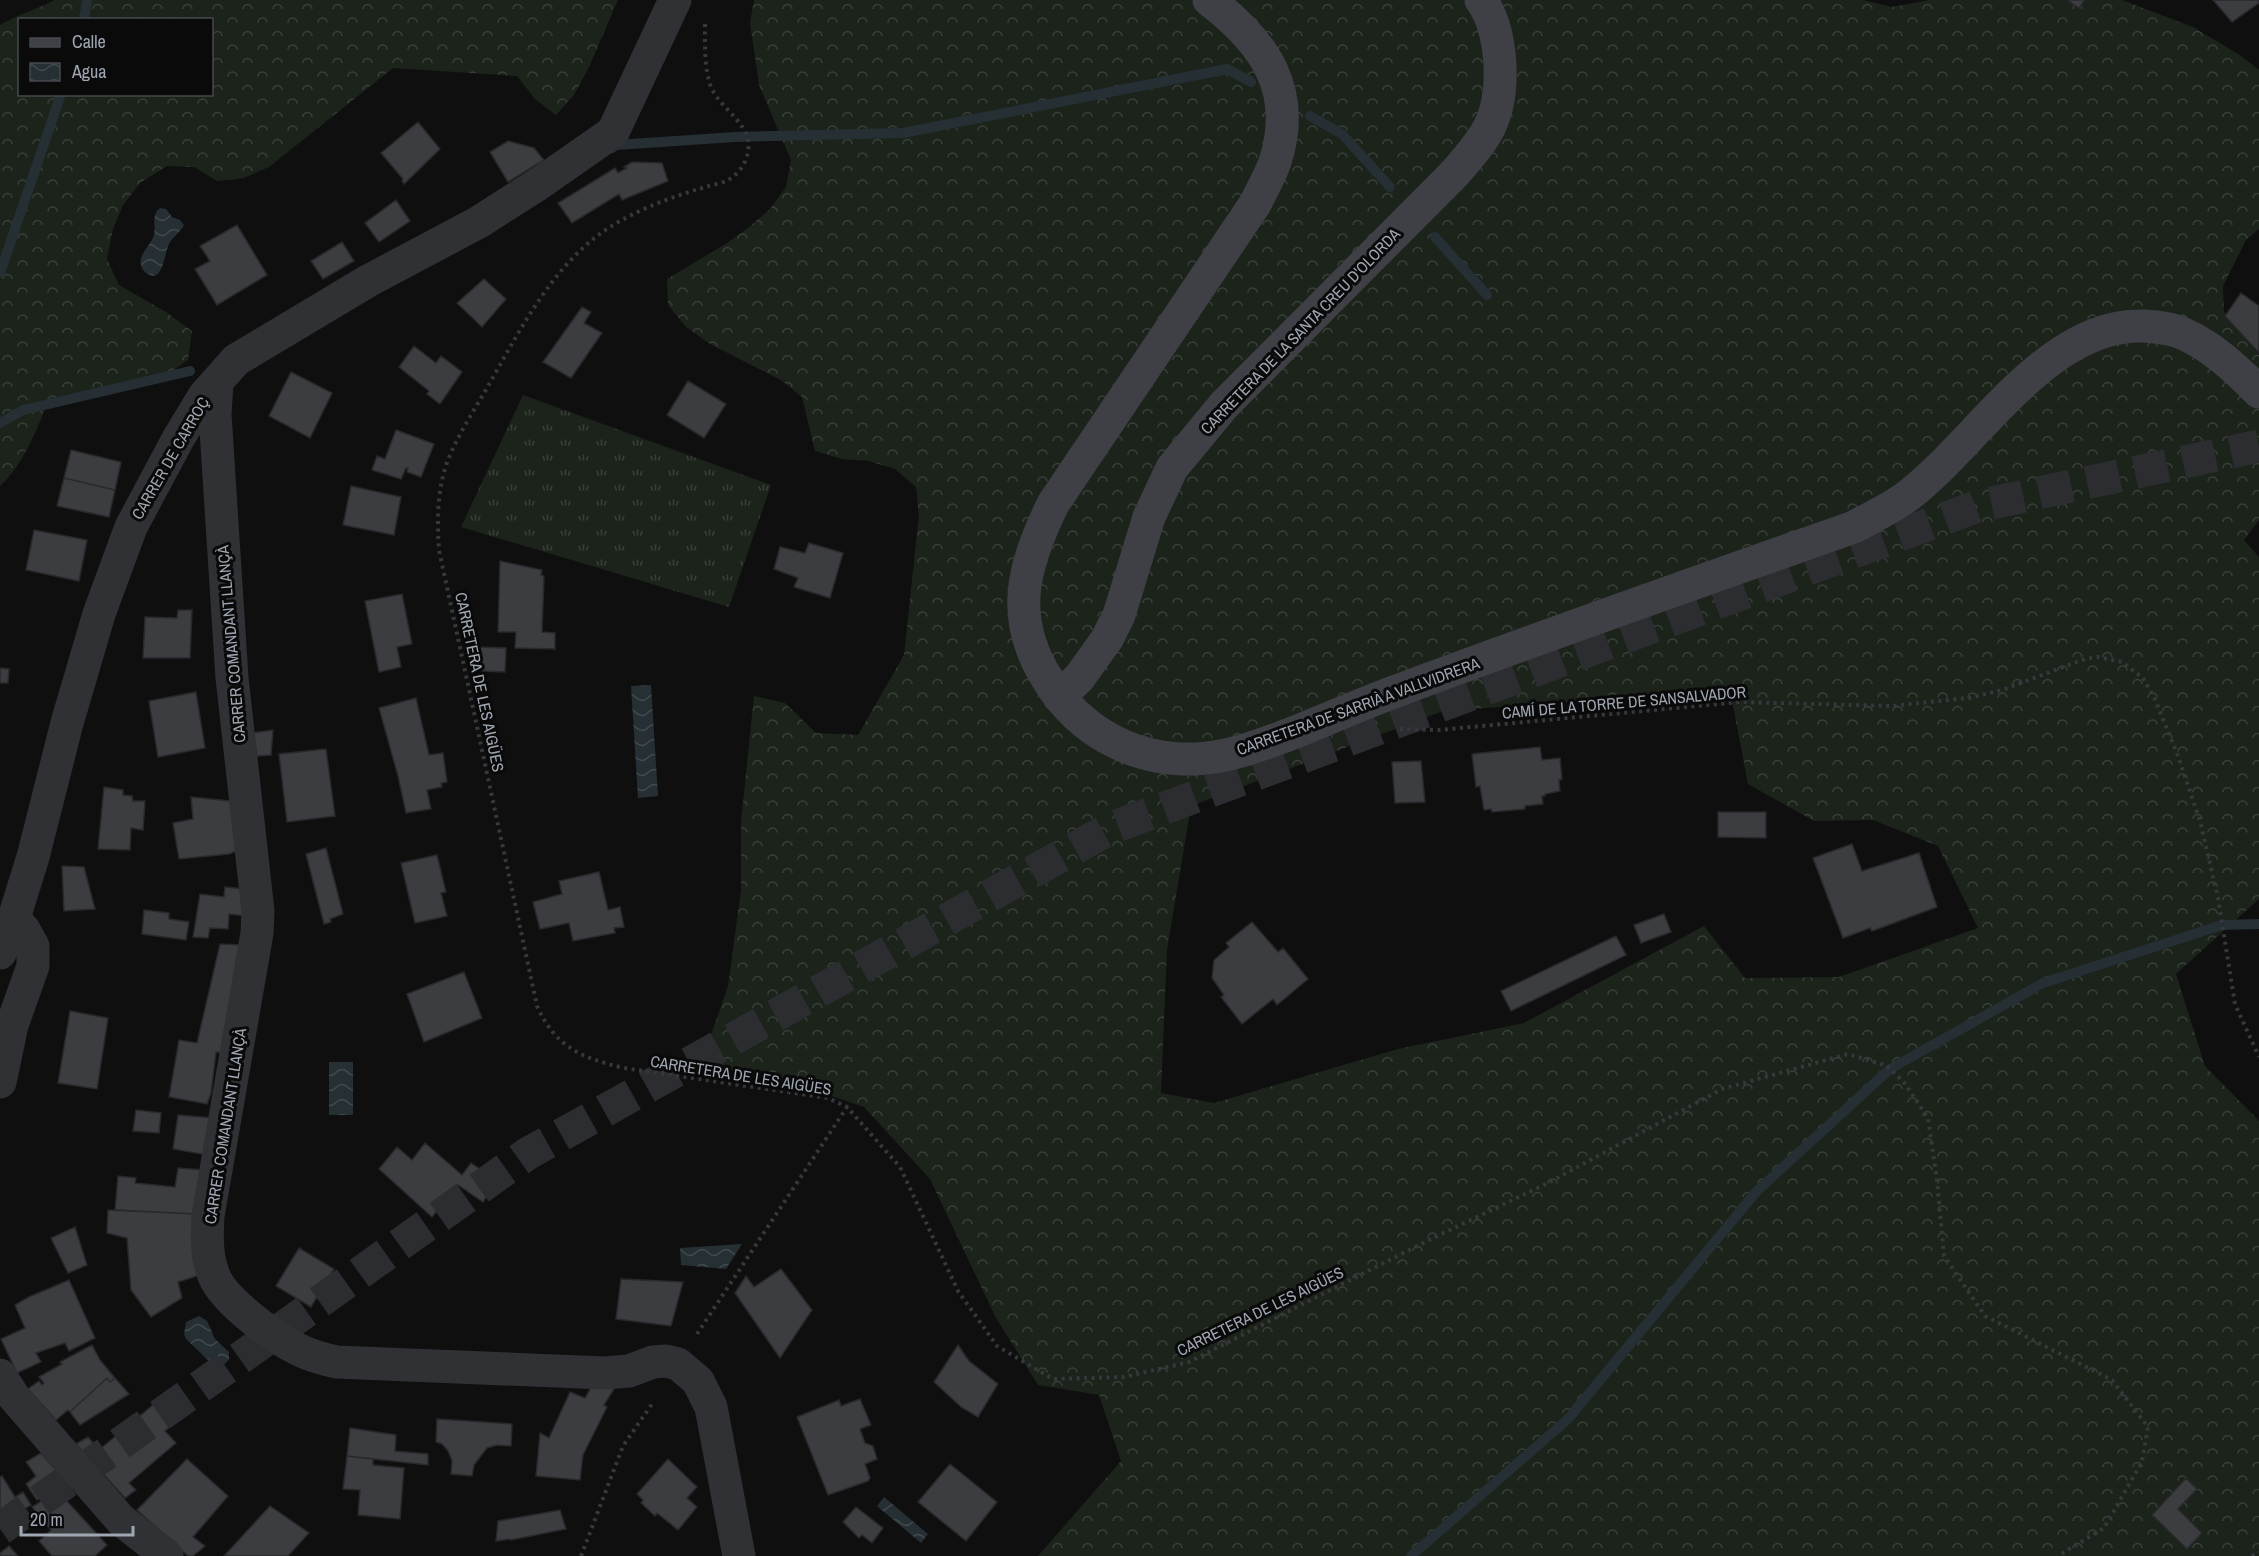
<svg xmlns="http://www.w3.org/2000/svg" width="2259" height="1556" font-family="'Archivo Narrow',sans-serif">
  <defs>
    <pattern id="grass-tufts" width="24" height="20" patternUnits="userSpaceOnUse" patternTransform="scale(1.5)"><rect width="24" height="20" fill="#1b231b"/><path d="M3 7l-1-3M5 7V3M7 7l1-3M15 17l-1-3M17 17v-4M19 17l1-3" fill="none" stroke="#39403a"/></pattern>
    <pattern id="forest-crowns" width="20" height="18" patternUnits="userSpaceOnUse" patternTransform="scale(1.5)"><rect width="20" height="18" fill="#1b231b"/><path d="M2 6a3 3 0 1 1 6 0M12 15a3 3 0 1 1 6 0" fill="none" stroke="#39403a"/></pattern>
    <pattern id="water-waves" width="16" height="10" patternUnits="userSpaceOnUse" patternTransform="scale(1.5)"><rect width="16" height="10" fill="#252f34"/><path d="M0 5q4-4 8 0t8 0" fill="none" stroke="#414a4f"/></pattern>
  </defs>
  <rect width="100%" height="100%" fill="#0f0f10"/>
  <!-- grass -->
  <path fill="url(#grass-tufts)" d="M523 395 771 485 729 607 461 527Z"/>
  <!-- forest -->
  <path fill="url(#forest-crowns)" fill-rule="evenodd" d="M55 0H618L589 67 574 95 556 115 535 99 517 76 393 68 269 167 244 178 217 181 194 167 167 166 140 183 123 205 113 229 107 259 119 285 166 312 192 331 188 360 163 377 134 386 77 393 48 402C36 431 24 464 0 486V25C17 15 37 9 55 0ZM20 20H212V94H20Z
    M754 0H1863L1892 7 1929 0H2122L2193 27 2240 55 2259 70V229L2246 240 2223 286 2224 312 2259 355V520L2244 540 2259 557V899L2176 974 2205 1066 2259 1121V1556H1038L1121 1461 1099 1395 1038 1385 996 1318 930 1179 864 1107 811 1089 701 1064 728 986 741 890V822L754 696 785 703 816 733 858 735 904 655 919 515 916 487 895 469 869 461 842 459 815 451 802 397 781 380 710 344 686 327 668 305 667 279 727 243 748 228 770 209 786 187 791 160 759 85 750 23ZM1730 690 1748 784 1814 821 1873 820 1938 846 1978 928 1839 977 1745 978 1704 926 1524 1023 1398 1049 1214 1103 1161 1093 1167 950 1191 806 1443 711Z"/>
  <!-- water -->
  <path fill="url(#water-waves)" d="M160 208 166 209 172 217 180 220 184 225C181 232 173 236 169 244 164 253 163 290 143 270 135 255 150 248 154 235 156 225 151 215 160 208Z
    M651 685 658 796 638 798 631 686Z
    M329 1062H353V1115H329Z
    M742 1244 726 1269 681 1265 680 1248Z
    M199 1316 207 1321 215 1339 229 1352V1359L224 1365 212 1364 186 1339 184 1334 186 1322Z
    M884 1497 928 1534 921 1543 877 1506Z"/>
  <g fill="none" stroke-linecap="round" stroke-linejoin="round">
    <!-- stream -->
    <path stroke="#252f34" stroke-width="10" d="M84 20 87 0
      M1310 116 1342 134 1390 187
      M612 148 616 145 735 137 903 133 1227 69 1251 82
      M1435 237 1487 295
      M0 273 61 94
      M0 423 23 410 190 371
      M1411 1556 1568 1419 1756 1192 1890 1069 2043 983 2222 925 2259 924"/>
  </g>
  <!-- building -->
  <path fill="#3b3d40" stroke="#29292c" stroke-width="1.5" d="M2067 0H2085L2079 8Z
    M2213 0H2259V3L2232 22Z
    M418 122 440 149 404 184 402 181 403 179 381 153Z
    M508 141 534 148 544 160 508 182 490 152Z
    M632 162 662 163 668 181 622 200 619 194 572 223 558 203 615 168 618 173 627 168 624 167Z
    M396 200 410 221 379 242 365 223Z
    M237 225 267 275 217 305 195 269 210 261 200 246Z
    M342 242 354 261 323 279 311 261Z
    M484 279 506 299 482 327 457 303Z
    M2241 293 2259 306V353L2225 316Z
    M582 307 591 312 584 323 602 333 571 378 543 362Z
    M414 346 436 363 441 356 462 372 440 404 427 394 429 391 399 367Z
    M291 372 332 393 310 438 269 416Z
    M688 381 726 404 704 438 667 415Z
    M396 430 434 444 421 477 407 472 408 468H406L401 479 372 470 377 456 385 459Z
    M71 450 121 462 115 490 64 478Z
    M64 478 115 490 109 517 57 506Z
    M351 486 401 497 394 535 343 525Z
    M34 530 87 540 79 581 26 570Z
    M809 543 843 553 830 598 794 587 798 578 774 569 780 547 805 553Z
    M500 561 542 570 541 575 544 576 542 632 555 633V649L515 648 516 632H498Z
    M402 594 412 644 397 647 401 667 379 672 365 601Z
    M178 610H192L190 658H143L145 617 177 618Z
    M477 647 506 648 505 672 482 671Z
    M0 668 9 669 8 683H0Z
    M196 692 205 748 158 757 149 701Z
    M416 698 429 755 443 753 447 782 441 783 442 787 427 790 431 809 406 813 398 776 379 708Z
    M273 730 271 755 257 756 253 733Z
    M1540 747 1542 760 1560 758 1562 779 1559 780 1560 791 1545 794V796H1542L1543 804 1525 806V809L1492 812 1491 809 1484 810 1480 786 1476 787 1472 754Z
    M326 749 335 816 287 822 279 754Z
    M1421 761 1425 802 1395 803 1392 762Z
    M104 787 123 790V795L132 796 133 801H145L143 830 131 828 130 850 98 849Z
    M191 797 230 801 239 850 229 854 179 859 173 823 193 819Z
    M1718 812H1766V838L1718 837Z
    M1852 844 1862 871 1919 853 1937 907 1872 931 1870 928 1843 938 1813 858Z
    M326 848 343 914 330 919 331 922 324 924 306 854Z
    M437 855 446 892 441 893 447 916 415 923 401 863Z
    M62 866 84 867 95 909 64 911Z
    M599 872 608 910 620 907 624 927 614 928 615 933 573 941 569 923 540 929 533 902 562 894 559 881Z
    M225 887 244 889 246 916 229 914 228 929 210 928 208 938 193 937 200 894 224 897Z
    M144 910 169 913V919L189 922 186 940 142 934Z
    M1664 914 1671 932 1641 943 1634 925Z
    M1252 922 1278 952 1283 948 1308 979 1277 1005 1273 999 1242 1024 1221 997 1224 995 1212 978 1214 960 1229 947 1226 943Z
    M1616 936 1626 955 1511 1011 1501 991Z
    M220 944 242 945 224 1053 216 1052 211 1093 207 1104 169 1097 179 1040 197 1043Z
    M464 972 482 1018 424 1042 407 994Z
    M70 1011 108 1018 97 1089 58 1083Z
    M136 1110 161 1113 159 1133 133 1131Z
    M178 1115 213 1118 207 1155 173 1149Z
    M425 1143 462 1175 471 1163 497 1181 483 1202 458 1185 432 1217 379 1169 397 1147 412 1160Z
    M178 1168 204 1170 198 1214 115 1210 118 1176 136 1178 135 1183 175 1187Z
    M108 1210 198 1214 203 1274 178 1282 182 1298 151 1317 131 1290 127 1238 107 1233Z
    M75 1227 87 1265 68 1273 51 1238Z
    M299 1248 334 1269 311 1307 276 1286Z
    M781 1269 812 1310 780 1358 735 1293 746 1276 754 1287Z
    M621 1279 683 1282 671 1326 616 1319Z
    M69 1280 95 1338 69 1351 65 1343 36 1353 41 1362 17 1373 1 1339 25 1328 15 1305 29 1297Z
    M92 1345 100 1360 115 1378 110 1382 107 1378 70 1412 68 1410 56 1420 28 1389 39 1381 42 1385 44 1383 39 1377 62 1364 60 1362Z
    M958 1345 969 1361 998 1384 978 1417 961 1407 934 1382Z
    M107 1378 110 1382 115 1378 129 1394 80 1425 70 1412Z
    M593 1384H617L604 1405 607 1407 583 1455 580 1480 536 1476 540 1433 549 1438 570 1392 585 1398Z
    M172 1388 190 1408 177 1420 160 1399Z
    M160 1399 177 1420 165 1431 176 1443 129 1483 136 1490 125 1498 76 1444 88 1437 99 1450Z
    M860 1399 871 1425 860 1429 865 1443 873 1446 877 1459 865 1464 870 1478 868 1481 828 1495 797 1417 839 1400 841 1406Z
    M437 1419 512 1424 511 1446 497 1445 487 1448 474 1465 472 1476 451 1474 452 1461 448 1451 442 1444 436 1442Z
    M350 1428 396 1435 395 1451 428 1454V1465L347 1456Z
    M41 1453 65 1480 37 1500 26 1484 36 1476 26 1462Z
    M347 1456 373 1459V1465L404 1468 400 1519 358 1515 360 1490 343 1489Z
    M187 1459 228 1496 193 1537 205 1546 193 1556H188L137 1510Z
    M668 1459 697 1487 687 1498 697 1507 678 1530 657 1513 655 1516 641 1503 643 1500 637 1494Z
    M950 1464 997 1502 966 1541 918 1502Z
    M2 1476 15 1497 23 1492 31 1505 21 1511 18 1505 0 1516V1477Z
    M2186 1478 2197 1489 2178 1509 2202 1533 2187 1549 2152 1515Z
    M56 1492 64 1502 66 1500 107 1545 95 1556H52L39 1541 51 1530 32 1507Z
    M270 1506 309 1533 288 1556H224Z
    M856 1507 883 1528 872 1543 862 1535 859 1538 843 1522Z
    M560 1510 566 1529 511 1540 510 1539 496 1541 498 1521Z
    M9 1546 18 1556H0V1553Z"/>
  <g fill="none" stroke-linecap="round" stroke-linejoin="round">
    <!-- trunk-tunnel -->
    <path stroke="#2c2d30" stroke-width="33" stroke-dasharray="33 16" stroke-linecap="butt" d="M0 1529 527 1154 1111 828 1978 506 2259 446"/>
    <!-- path -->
    <path stroke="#36383c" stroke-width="4" stroke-dasharray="3 4.5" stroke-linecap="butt" d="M705 24C705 45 704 67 711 87 721 111 756 125 747 156 745 163 741 170 735 175 726 184 713 184 702 188 671 197 637 210 610 227 553 263 519 332 487 388 473 412 458 435 448 460 437 489 437 519 439 550L537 1006C556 1048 582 1058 624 1068L828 1098 847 1107 900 1167 958 1291 997 1346 1053 1379 1124 1377 1189 1362 1431 1239 1546 1184 1722 1089 1848 1054 1887 1066 1903 1081 1928 1118 1937 1180 1944 1256 1985 1316 2112 1380 2148 1427 2142 1462 2104 1528 2058 1556
      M1400 729 1439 730 1740 702 1891 706 1969 698 2002 690 2085 659 2098 657 2122 662 2143 678 2154 697 2178 756 2200 821 2218 898 2235 1004 2259 1057
      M697 1334 847 1107
      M581 1556 623 1446 654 1401
      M2252 1556 2259 1552"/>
    <!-- minor -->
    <path stroke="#303135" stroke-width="33" d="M217 382 215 414 232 678 258 911 257 933 208 1216C207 1237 206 1256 214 1276 225 1302 279 1342 306 1353 316 1357 327 1360 337 1362L604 1373 629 1371 653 1362 666 1361 678 1364 698 1381 711 1407 739 1556
      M0 953 14 918 33 857 67 723 99 614 131 527 178 439 204 396 236 360 368 281 479 222 540 183 613 132 675 0
      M0 1082 12 1025 33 966V946L24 930 14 918
      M0 1375 14 1397 121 1520 167 1556"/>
    <!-- secondary -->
    <path stroke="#3e4045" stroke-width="33" d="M1209 0C1265 43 1298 90 1275 162 1270 176 1262 190 1255 204L1053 504C1023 566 1008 618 1048 680 1080 732 1134 761 1196 759 1227 758 1258 746 1288 735 1326 720 1363 703 1402 689 1552 633 1703 580 1854 527 1872 517 1892 508 1909 495 1978 442 2047 323 2143 326 2157 327 2172 328 2184 334 2213 347 2236 369 2259 392
      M1059 697 1079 678 1107 639 1119 615 1149 517 1172 468 1224 405 1454 174C1467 159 1481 144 1490 126 1506 92 1503 31 1481 0"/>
  </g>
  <g text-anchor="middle" stroke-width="6" stroke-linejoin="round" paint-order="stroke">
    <!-- street labels -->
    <g font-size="16" fill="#9fa7b2" stroke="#0a0a0b">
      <text transform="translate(1300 331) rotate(-46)" y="6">CARRETERA DE LA SANTA CREU D'OLORDA</text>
      <text transform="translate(170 458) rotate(-60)" y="6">CARRER DE CARROÇ</text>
      <text transform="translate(231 644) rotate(-95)" y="6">CARRER COMANDANT LLANÇÀ</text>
      <text transform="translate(480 682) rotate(78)" y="6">CARRETERA DE LES AIGÜES</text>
      <text transform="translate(1624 702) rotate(-5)" y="6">CAMÍ DE LA TORRE DE SANSALVADOR</text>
      <text transform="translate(1358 706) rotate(-20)" y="6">CARRETERA DE SARRIÀ A VALLVIDRERA</text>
      <text transform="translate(741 1075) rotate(9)" y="6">CARRETERA DE LES AIGÜES</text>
      <text transform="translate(225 1126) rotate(-81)" y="6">CARRER COMANDANT LLANÇÀ</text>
      <text transform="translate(1260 1311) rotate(-26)" y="6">CARRETERA DE LES AIGÜES</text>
    </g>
  </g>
  <!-- legend -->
  <rect x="18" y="18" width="195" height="78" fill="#0a0a0b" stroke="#46494e" stroke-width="1.5"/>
  <rect x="30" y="38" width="30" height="9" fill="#3e4045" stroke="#46494e" stroke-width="1.5"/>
  <text x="72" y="48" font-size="18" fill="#9fa7b2">Calle</text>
  <rect x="30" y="63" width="30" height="18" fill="url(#water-waves)" stroke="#46494e" stroke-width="1.5"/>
  <text x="72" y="78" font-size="18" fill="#9fa7b2">Agua</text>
  <!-- scale -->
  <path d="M21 1526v9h112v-9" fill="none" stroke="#9fa7b2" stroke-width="3"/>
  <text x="30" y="1526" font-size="18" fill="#9fa7b2" stroke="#0a0a0b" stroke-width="4.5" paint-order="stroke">20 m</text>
</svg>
